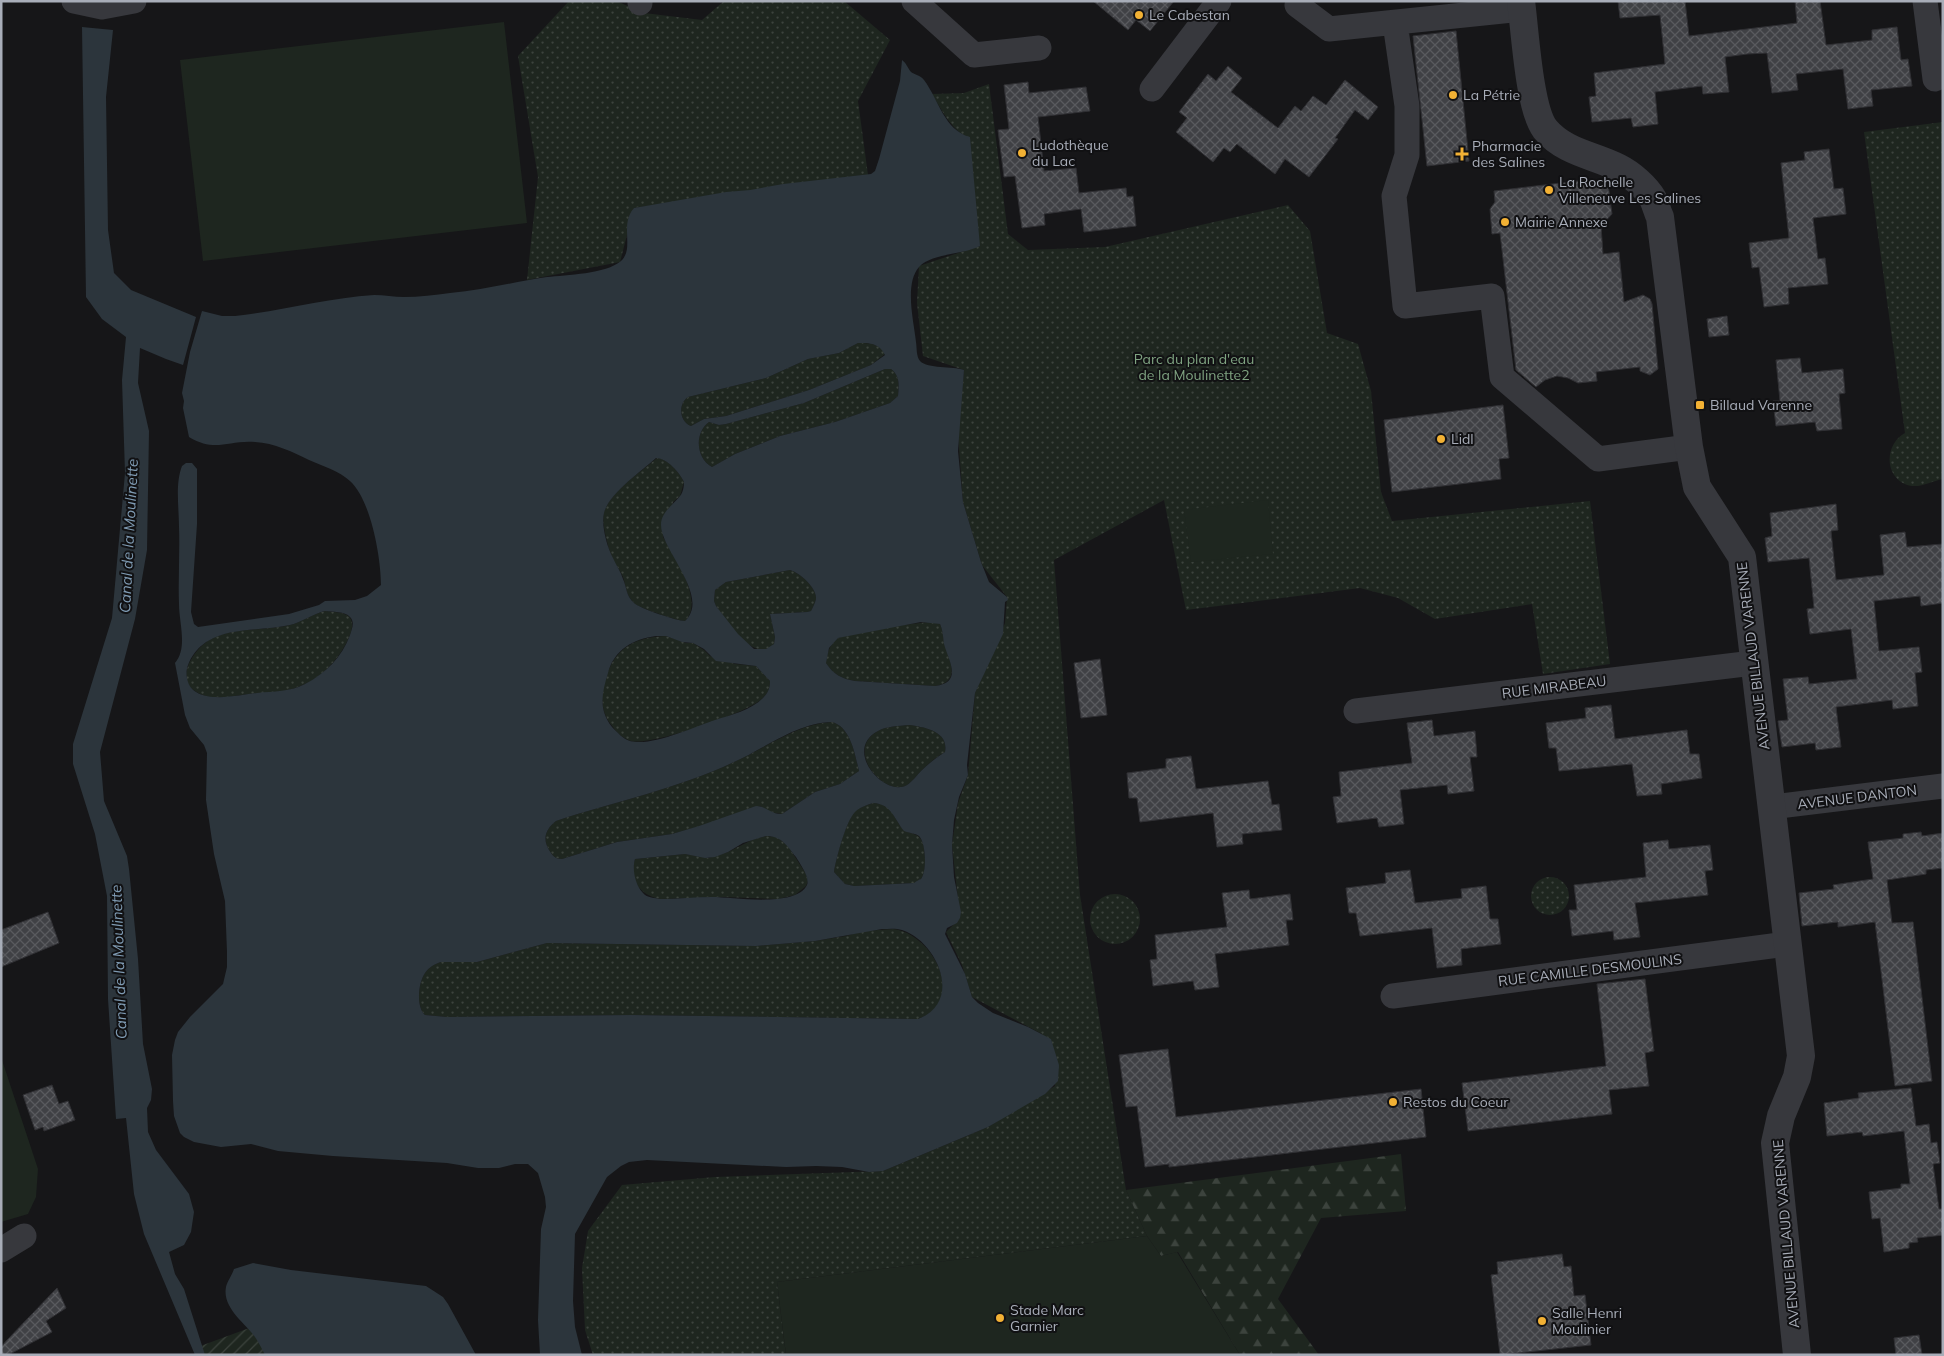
<svg xmlns="http://www.w3.org/2000/svg" width="1944" height="1356" font-family="Mulish,sans-serif">
  <defs>
    <pattern id="grass-dots" width="8" height="8" patternUnits="userSpaceOnUse" patternTransform="scale(1.25)"><rect width="8" height="8" fill="#1e261f"/><path d="M2 2h.1M6 6h.1" fill="none" stroke="#3c433d" stroke-width="1.8" stroke-linecap="round"/></pattern>
    <pattern id="forest-firs" width="22" height="20" patternUnits="userSpaceOnUse" patternTransform="scale(1.25)"><rect width="22" height="20" fill="#1e261f"/><path d="M5 1l3.5 6h-7zM16 11l3.5 6h-7z" fill="#3c433d"/></pattern>
    <pattern id="garden-furrows" width="10" height="10" patternUnits="userSpaceOnUse" patternTransform="scale(1.25)"><rect width="10" height="10" fill="#1e261f"/><path d="M-1 1l2-2M0 10L10 0M9 11l2-2" fill="none" stroke="#3c433d"/></pattern>
    <pattern id="building-cross-hatch" width="8" height="8" patternUnits="userSpaceOnUse" patternTransform="scale(1.25)"><rect width="8" height="8" fill="#404145"/><path d="M0 0l8 8M0 8l8-8" fill="none" stroke="#595a5e"/></pattern>
  </defs>
  <rect width="100%" height="100%" fill="#161618"/>
  <!-- grass -->
  <path fill="url(#grass-dots)" d="M569 1H616L644 13 702 20 724 1H844L890 40 858 101 868 175 634 208 620 262 527 280 538 177 518 56Z
    M989 84 1008 234 1028 250 1105 247 1288 205 1310 231 1327 333 1358 344 1371 391 1381 492 1392 521 1590 501 1610 664 1543 674 1532 604 1435 619 1398 598 1360 588 1186 610 1164 500 1054 560 1080 895 1126 1190 1147 1236 777 1282 786 1355H593L585 1330 582 1268 588 1231 622 1185 715 1177 883 1171 988 1127 1055 1086 1042 1034 972 997 962 965 946 932 960 918 952 845 958 803 968 775 975 693 1005 623 1007 597 982 565 963 502 958 434 964 370 923 356 917 303 919 266 979 246 963 135C949 125 941 109 932 94L964 93Z
    M1943 122V479C1932 481 1923 487 1912 486 1884 481 1883 445 1905 433L1864 132Z
    M858 343C870 343 879 343 885 354L871 365 809 390 726 416 704 419 691 426C679 421 678 404 688 397L766 378 808 359 839 353Z
    M885 369H891C900 376 899 385 898 396L890 403 835 422 780 436 735 454 712 467C696 458 694 433 709 422L719 425 726 424 804 403Z
    M657 458C667 458 680 473 684 482L680 496 673 502 663 537C674 555 705 602 685 621 678 621 640 608 635 604 627 597 626 589 624 580 622 572 615 565 612 557 608 547 601 522 604 512 611 491 641 472 657 458Z
    M790 570C800 573 817 588 816 599 815 603 813 607 811 611L807 612 770 614 775 637 774 644C754 665 726 620 716 606L714 601 715 590 726 582Z
    M325 611C342 613 358 612 350 635 341 657 322 679 298 687 281 694 261 692 242 695 226 697 210 701 195 691 174 677 196 647 211 639 233 627 266 631 290 625 302 622 313 614 325 611Z
    M932 622 940 624C943 631 943 637 945 644 949 662 962 681 935 686L855 681C842 679 833 674 826 663 826 654 830 645 837 639 844 633 920 622 932 622Z
    M666 636 686 643H693L704 650 710 656 735 664 756 666 770 681C770 688 768 693 763 698 748 713 651 746 631 741 624 739 617 733 613 727 598 710 600 687 610 667 621 644 641 637 666 636Z
    M832 722C851 727 855 755 859 771L840 784 815 792 782 814 770 812 760 806 715 822 672 834 617 842 562 859C555 859 553 856 549 850 542 838 546 829 556 821 616 801 677 789 734 762 766 748 796 724 832 722Z
    M909 725C924 727 949 731 945 752 936 757 928 764 921 771 917 775 912 782 907 785 885 798 843 750 878 731 887 726 899 726 909 725Z
    M873 803C891 803 893 816 901 827 906 834 915 832 920 838 926 844 927 872 921 879 919 881 916 882 914 883L854 886 845 884 834 872C836 858 846 821 855 811 860 807 867 805 873 803Z
    M766 836 777 837 788 846 806 874 808 881 806 886 795 895 778 899 724 897 661 899C640 896 629 880 635 859L685 854 709 858 728 852 752 840Z
    M1531 896a19 19 0 1 1 38 0a19 19 0 1 1-38 0Z
    M1090 919a25 25 0 1 1 50 0a25 25 0 1 1-50 0Z
    M893 929C932 933 969 1001 918 1019L631 1015 447 1017 425 1015C416 1007 418 983 425 973 429 967 435 964 441 962H477L547 943 756 946 815 941 846 936 864 931Z"/>
  <!-- forest -->
  <path fill="url(#forest-firs)" d="M1401 1154 1406 1211 1321 1218 1278 1299 1319 1355H1240L1178 1252 1161 1256 1147 1236 1126 1190Z"/>
  <!-- garden -->
  <path fill="url(#garden-furrows)" d="M252 1327 267 1355H198L195 1348Z"/>
  <!-- pitch -->
  <path fill="#1e261f" d="M504 22 527 223 203 261 180 60Z
    M1268 500 1273 554 1191 562 1184 510Z
    M1 1057 38 1169 36 1197 28 1214 1 1222Z
    M1147 1236 1161 1256 1177 1252 1240 1355H786L777 1282Z"/>
  <!-- water -->
  <path fill="#2c353c" fill-rule="evenodd" d="M82 27 113 30 106 97 108 230 114 273 131 290 196 317 183 365 166 359 140 348 138 383 149 431 147 550 135 619 100 752 104 801 127 856 129 869 138 959 143 1044 152 1089 151 1100 147 1108 148 1132 156 1150 189 1194 194 1212 191 1232 184 1245 169 1252 175 1274 184 1289 205 1355H195L144 1234 134 1194 126 1118 116 1119 108 999 107 896 95 834 73 764V744L112 618 125 473 122 380 126 337 102 319 86 297Z
    M902 60C907 64 907 67 911 72 915 75 920 75 924 80 939 100 944 130 970 137L980 246C963 255 932 253 919 267 904 284 914 322 916 342 917 348 916 356 920 361 928 369 952 366 964 370L958 451 963 502 981 562 989 582 1007 597 1008 600 1005 602 1003 634 975 693 967 765 968 775 959 797 954 820 952 845 954 877 961 912 960 918 957 923 947 928 945 934 965 974 972 997 978 1003 993 1013 1028 1027 1051 1039 1059 1065 1058 1081 1045 1094 988 1127 883 1171 869 1172 842 1167 816 1166 786 1167 647 1160 629 1162 621 1166 607 1177 575 1234 573 1301 575 1327 582 1355H540L538 1320 541 1229 546 1207 545 1197 538 1173 528 1164H515L499 1168H478L447 1163 333 1156 278 1151 251 1144 221 1147 194 1142 184 1137 180 1133 174 1116 173 1101 172 1055 175 1040 178 1032 190 1017 223 984 227 967V952L225 901 214 854 206 800 207 753 204 745 190 728 185 715 175 663C188 648 179 623 179 604 178 578 180 553 179 527 179 508 175 484 182 466L186 463H192L197 469V524L191 612 194 624 198 627 289 614 319 605 325 601 355 600 367 596 381 585C381 558 371 500 350 481 339 471 323 466 309 460 293 452 274 443 255 442 227 440 216 453 189 437L183 408 184 401 182 393 190 352 202 311 222 316H235C281 311 327 298 374 295 384 295 394 297 404 297 419 297 435 295 450 293 483 290 514 282 547 277 566 275 606 274 621 261 635 248 619 225 634 208L726 192 750 190 783 184 871 174 875 171 879 159 900 81ZM858 343C870 343 879 343 885 355L871 365 809 390 726 416 704 419 691 426C679 421 678 404 688 397L766 378 808 359 839 353ZM885 369H891C900 376 899 385 898 396L890 403 835 422 780 436 735 454 712 467C696 458 694 433 709 422L719 425 726 424 804 403ZM656 458C667 458 680 473 684 482 684 486 683 493 680 496 673 505 661 512 661 525 661 550 711 597 685 621 677 621 639 608 634 603 626 596 627 588 623 579 621 572 616 565 613 558 607 547 601 525 604 513 609 493 641 472 656 458ZM790 570C800 573 817 588 816 599 815 603 813 607 811 611L807 612 770 614 775 637 774 644 766 649H754L738 634 716 606 714 601 715 590 726 582ZM325 611C332 612 345 611 350 617 355 622 352 629 350 635 342 657 326 673 305 684 291 692 273 691 257 693 238 695 192 707 187 678 184 664 197 647 208 641 230 627 265 631 290 625 302 622 313 614 325 611ZM921 622 940 624C943 631 943 637 944 644 949 662 963 682 935 686L855 681C842 679 833 674 826 663L829 648 838 638ZM656 636H666L682 642 693 643 704 649 716 661 756 666 770 681C770 688 768 693 763 698 751 710 731 715 715 720 694 727 651 747 630 741 623 739 617 732 612 727 598 709 602 693 608 673 614 650 633 639 656 636ZM832 722C851 727 855 755 859 771L840 784 815 792 782 814C772 815 766 806 756 806L699 826 672 834 617 842 562 859C555 859 553 856 549 850 542 838 546 829 556 821 616 801 677 789 734 762 766 748 796 723 832 722ZM909 725C924 727 949 731 945 752 937 757 928 764 921 771 917 775 912 782 907 785 885 798 842 750 878 731 887 726 899 726 909 725ZM873 803C892 804 894 819 904 831 909 833 915 833 919 836 926 843 927 871 921 879 920 879 915 882 914 883L854 886 845 884 834 872C836 859 846 821 855 812 860 807 867 805 873 803ZM766 836C782 836 787 846 796 857 800 864 810 877 807 885 796 908 733 897 712 897 695 897 678 899 661 899 655 898 647 898 643 893 635 885 632 869 635 859L685 854 705 858 715 857 728 852 743 843ZM882 929C888 929 896 928 902 930 937 941 964 1002 918 1019L631 1015 447 1017 425 1015C416 1007 418 983 425 973 429 967 435 964 441 962H477L547 943 756 946 815 941Z
    M253 1263 291 1270 426 1286 443 1297 448 1304 476 1355H265C262 1349 259 1343 255 1337 245 1323 222 1308 226 1287 227 1282 232 1275 234 1269Z"/>
  <!-- building -->
  <path fill="url(#building-cross-hatch)" stroke="#303034" d="M1093 1H1174L1150 31 1136 20 1128 30Z
    M1618 1H1685L1689 36 1797 23 1795 1H1820L1826 45 1872 40V30L1897 27 1901 60 1908 59 1912 86 1871 90 1873 106 1848 109 1843 69 1796 74 1798 90 1772 93 1767 53 1747 54 1725 57 1729 92 1703 94 1702 86 1655 92 1658 124 1633 127 1631 118 1592 122 1589 97 1596 96 1594 73 1665 64 1660 15 1620 18Z
    M1456 31 1469 161 1427 166 1413 36Z
    M1228 66 1242 78 1231 92 1278 128 1295 106 1301 111 1313 96 1326 105 1345 80 1378 107 1368 120 1355 110 1335 138 1338 139 1309 177 1285 159 1275 174 1237 144 1230 152 1224 148 1213 162 1176 132 1187 118 1179 112 1192 95 1208 74 1216 81Z
    M1028 82 1029 93 1086 87 1090 111 1038 117 1044 171 1076 168 1079 193 1126 188 1127 197 1133 196 1136 226 1084 232 1081 209 1044 214 1045 225 1022 228 1015 176 1004 177 998 130 1009 129 1004 85Z
    M1829 149 1834 189 1843 188 1846 214 1813 218 1818 259 1825 258 1828 284 1788 288 1789 304 1764 307 1759 267 1752 268 1749 243 1789 238 1781 163 1805 160 1804 152Z
    M1594 179 1601 185 1608 184 1612 214 1601 226 1603 254 1619 252 1624 302 1643 295 1650 299 1652 304 1658 369 1650 375 1640 371V367L1596 372 1597 381 1578 383 1568 378 1557 376 1545 380 1536 387 1516 370 1500 233 1492 234 1490 209 1495 202 1494 191Z
    M1727 316 1729 335 1709 337 1707 319Z
    M1800 358 1802 373 1843 369 1845 393 1839 394 1842 429 1817 431 1815 422 1776 426 1773 401H1780L1776 360Z
    M1503 405 1509 458 1499 459 1501 479 1392 492 1384 420Z
    M1836 504 1838 530 1831 531 1836 580 1884 575 1880 535 1905 532 1907 547 1943 544V603L1921 606 1920 596 1874 601 1879 651 1919 647 1922 672 1915 673 1918 706 1893 709 1892 700 1836 707 1841 747 1816 750 1815 743 1782 747 1778 721 1788 720 1783 679 1808 677 1809 684 1857 679 1851 629 1810 634 1807 609 1814 608 1809 558 1768 562 1765 538 1772 536 1770 513Z
    M1100 659 1107 715 1081 718 1074 663Z
    M1611 705 1615 739 1687 730 1690 754H1699L1702 778 1661 784 1662 794 1637 796 1632 764 1559 771 1556 748H1549L1546 723 1586 718 1585 708Z
    M1432 720 1434 736 1475 731 1477 757H1470L1474 791 1448 794 1447 785 1400 790 1404 824 1379 827 1377 818 1337 823 1333 797 1341 796 1339 772 1412 763 1407 723Z
    M1191 756 1196 789 1268 781 1272 805 1279 804 1282 830 1242 834 1243 844 1217 847 1213 813 1140 822 1137 798H1129L1127 773 1166 768V759Z
    M1921 832 1922 836 1943 833V868L1926 870V874L1887 880 1892 923 1913 922 1932 1081 1895 1086 1875 922 1838 927V922L1802 926 1799 893 1834 889 1833 885 1873 879 1868 842 1903 838V834Z
    M1668 840 1669 849 1710 845 1713 870 1705 871 1708 895 1635 903 1640 937 1614 940 1613 931 1572 936 1569 910H1577L1574 885 1646 877 1643 843Z
    M1410 870 1415 903 1462 898 1461 889 1486 886 1490 919H1498L1501 944 1461 949 1462 965 1437 968 1432 928 1360 936 1356 913H1349L1346 888 1386 883 1385 873Z
    M1249 890 1250 899 1290 894 1293 920H1286L1289 945 1215 954 1219 987 1195 990 1193 981 1153 986 1150 960 1157 959 1155 935 1227 927 1222 893Z
    M48 912 59 943 1 967V930Z
    M1645 979 1654 1051 1645 1053 1649 1086 1609 1090 1612 1114 1468 1131 1462 1083 1606 1066 1597 984Z
    M1168 1049 1176 1117 1421 1089 1426 1137 1169 1167V1164L1145 1167 1137 1106 1126 1107 1119 1055Z
    M52 1085 59 1104 68 1101 75 1120 44 1131 43 1127 35 1130 23 1095Z
    M1911 1088 1916 1126 1929 1124 1931 1143 1937 1142 1940 1163 1933 1164 1939 1209H1943V1235L1917 1238 1918 1242 1909 1243V1248L1884 1252 1880 1218 1872 1219 1869 1192 1901 1188V1184H1910L1904 1131 1863 1136 1862 1132 1827 1136 1824 1103 1859 1098 1858 1093Z
    M1562 1254 1564 1267 1571 1266 1574 1296 1585 1295 1591 1345 1500 1355 1491 1275 1498 1274 1497 1262Z
    M57 1288 66 1308 46 1321 52 1332 8 1355H1V1347L8 1339Z
    M1919 1335 1922 1355H1896L1894 1338Z"/>
  <g fill="none" stroke-linecap="round" stroke-linejoin="round">
    <!-- minor -->
    <path stroke="#37383d" stroke-width="25" d="M74 1 102 7 134 1
      M914 1 974 55 1039 48
      M1925 1 1935 79
      M640 3V1
      M1297 5 1329 29 1522 9
      M1395 23 1407 106V155L1394 196 1405 306 1492 296 1502 377 1598 459 1689 447
      M1152 89 1219 1
      M1356 711 1753 663
      M1772 807 1943 786
      M1393 996 1787 944
      M1 1250 24 1236"/>
    <!-- tertiary -->
    <path stroke="#37383d" stroke-width="28" d="M1521 1C1525 30 1529 108 1545 129 1565 153 1594 155 1619 168 1631 174 1646 187 1653 199 1656 205 1657 211 1660 217L1689 447 1697 487 1742 557 1801 1056 1797 1077 1781 1116 1775 1143 1797 1355"/>
  </g>
  <!-- markers -->
  <g fill="#f2b134" stroke="#111113" stroke-width="2">
    <circle cx="1139" cy="15" r="5"/>
    <circle cx="1453" cy="95" r="5"/>
    <circle cx="1022" cy="153" r="5"/>
    <path d="M1459.5 146.5h5v5h5v5h-5v5h-5v-5h-5v-5h5z"/>
    <circle cx="1549" cy="190" r="5"/>
    <circle cx="1505" cy="222" r="5"/>
    <rect x="1695" y="400" width="10" height="10" rx="2.5"/>
    <circle cx="1441" cy="439" r="5"/>
    <circle cx="1393" cy="1102" r="5"/>
    <circle cx="1000" cy="1318" r="5"/>
    <circle cx="1542" cy="1321" r="5"/>
  </g>
  <g text-anchor="middle" stroke-width="4" stroke-linejoin="round" paint-order="stroke">
    <!-- poi labels -->
    <g font-size="14" fill="#a8adb8" stroke="#111113" text-anchor="start">
      <text x="1149" y="20">Le Cabestan</text>
      <text x="1463" y="100">La Pétrie</text>
      <text x="1032" y="150">Ludothèque<tspan x="1032" dy="16">du Lac</tspan></text>
      <text x="1472" y="151">Pharmacie<tspan x="1472" dy="16">des Salines</tspan></text>
      <text x="1559" y="187">La Rochelle<tspan x="1559" dy="16">Villeneuve Les Salines</tspan></text>
      <text x="1515" y="227">Mairie Annexe</text>
      <text x="1710" y="410">Billaud Varenne</text>
      <text x="1451" y="444">Lidl</text>
      <text x="1403" y="1107">Restos du Coeur</text>
      <text x="1010" y="1315">Stade Marc<tspan x="1010" dy="16">Garnier</tspan></text>
      <text x="1552" y="1318">Salle Henri<tspan x="1552" dy="16">Moulinier</tspan></text>
    </g>
    <!-- park labels -->
    <g font-size="14" fill="#7fa381" stroke="#111113">
      <text x="1194" y="364">Parc du plan d'eau<tspan x="1194" dy="16">de la Moulinette2</tspan></text>
    </g>
    <!-- street labels -->
    <g font-size="14" fill="#a8adb8" stroke="#111113">
      <text transform="translate(1753 656) rotate(-97)" y="5">AVENUE BILLAUD VARENNE</text>
      <text transform="translate(1554 687) rotate(-7)" y="5">RUE MIRABEAU</text>
      <text transform="translate(1857 797) rotate(-7)" y="5">AVENUE DANTON</text>
      <text transform="translate(1590 970) rotate(-7)" y="5">RUE CAMILLE DESMOULINS</text>
      <text transform="translate(1786 1234) rotate(-95)" y="5">AVENUE BILLAUD VARENNE</text>
    </g>
    <!-- water labels -->
    <g font-size="15" font-style="italic" fill="#7f9bb3" stroke="#111113">
      <text transform="translate(129 536) rotate(-87)" y="5">Canal de la Moulinette</text>
      <text transform="translate(119 962) rotate(-92)" y="5">Canal de la Moulinette</text>
    </g>
  </g>
  <!-- border -->
  <rect width="1944" height="1356" fill="none" stroke="#a8adb8" stroke-width="5"/>
</svg>
